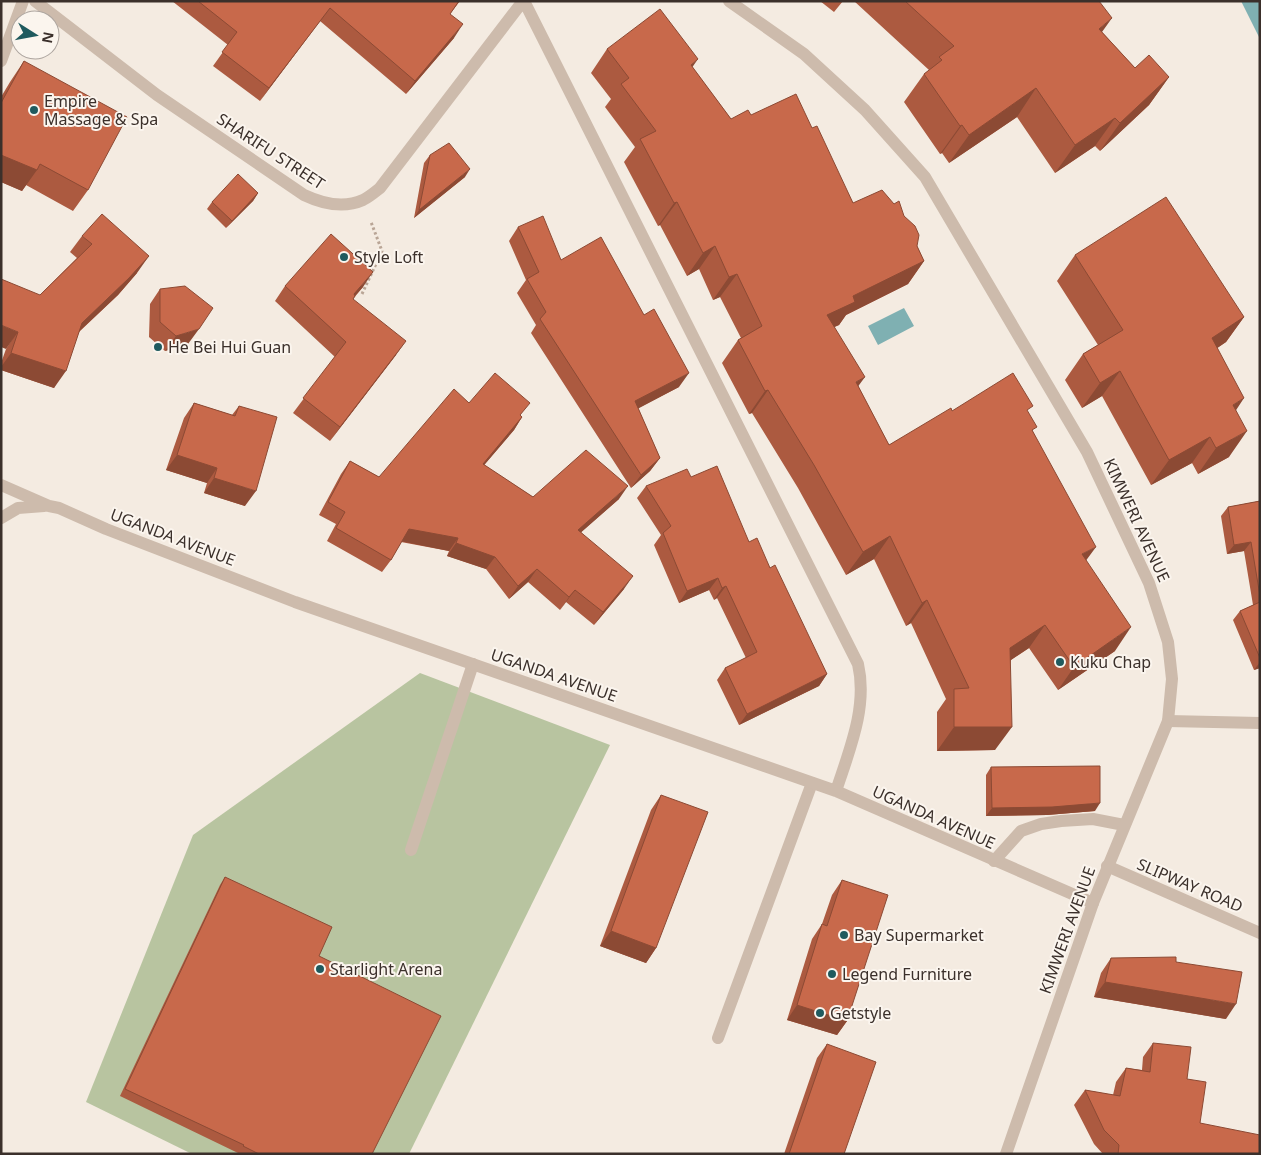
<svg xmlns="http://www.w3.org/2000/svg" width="1261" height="1155" font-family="'Noto Sans',sans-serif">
  <rect width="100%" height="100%" fill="#f4ebe1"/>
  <!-- green -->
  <path fill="#b8c4a0" d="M420 673 610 745 409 1154H192L86 1102 193 835Z"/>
  <!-- water -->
  <path fill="#7fb0b2" d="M1241 1H1260V39Z
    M904 308 914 326 878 345 868 326Z"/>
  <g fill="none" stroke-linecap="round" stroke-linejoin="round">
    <!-- path -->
    <path stroke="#b9a596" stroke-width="3" stroke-dasharray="2.5 2.5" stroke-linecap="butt" d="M362 294 382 251 371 222"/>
    <!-- service -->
    <path stroke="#cdbbac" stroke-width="12" d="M411 850 473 664
      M994 861 1021 831 1041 824 1061 821 1093 819 1124 825
      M718 1038 812 783"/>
    <!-- minor -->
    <path stroke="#cdbbac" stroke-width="12" d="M35 1 157 95 304 195C323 204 343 209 363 200 369 197 375 192 380 188L523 1
      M524 1 858 664C868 707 849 751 836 791
      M1 61 23 1
      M1 485 49 506 59 508 106 529 295 602 836 791 1093 903
      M1 518 18 508 44 506
      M1168 721 1260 723
      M1107 866 1260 933"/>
    <!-- tertiary -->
    <path stroke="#cdbbac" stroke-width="12" d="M729 1 804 54 865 110 925 177 1087 452 1149 583 1168 642 1172 679 1168 721 1093 903 1006 1154"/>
  </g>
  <!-- wall -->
  <path fill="#ac5a40" d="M172 1H460L450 14 454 38 406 94 320 21 260 101 213 66 228 45Z
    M820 1H843L834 12Z
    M854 1H1099L1102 32 1135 68 1169 77 1149 105 1100 151 1095 146 1055 173 1017 117 949 163 942 153 940 154 904 102 924 74 929 70Z
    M607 49 692 67 731 119 751 115 812 128 853 203 904 216 917 246 924 261 908 284 846 315 839 325 834 327 858 386 889 445 952 411 1028 412 1033 432 1086 561 1115 651 1058 690 1029 648 1011 660 995 750 937 751V712L946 699 911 623 906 626 874 559 846 575 798 488 752 413 749 414 722 363 738 340 741 338 720 297 713 300 699 269 687 276 660 225 658 226 624 162 635 147 605 107 611 99 591 73Z
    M24 61 88 190 73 211 26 185 22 191 1 182V97L10 82Z
    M430 155 465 177 414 218 424 163Z
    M258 193 253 201 226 228 207 209 212 202Z
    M518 227 561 260 679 387 638 408 660 458 650 471 631 488 531 333 536 325 517 293 526 280 509 241Z
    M82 236 137 273 118 295 79 332 54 388 1 370V363L6 349 40 295 77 258 70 252Z
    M1075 255 1244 317 1226 342 1217 348 1236 411 1229 457 1198 474 1192 463 1151 485 1102 396 1082 408 1065 380 1083 354 1098 345 1057 281Z
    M285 286 363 287 353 299 396 355 330 441 293 413 335 357 275 301Z
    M160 289 188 344 165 351 149 337 150 304Z
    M194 403 232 415 239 406 245 506 204 493 207 483 166 470 184 418Z
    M469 403 521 416 522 417 514 430 484 465 533 497 619 499 581 532 624 589 594 625 566 602 560 610 528 582 509 599 486 569 447 556 449 551 401 542 391 560 382 572 327 541 336 524 319 515 341 474 350 461 379 477Z
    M691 477 749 542 770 568 827 674 819 686 739 725 717 680 725 668 746 658 717 598 714 600 709 590 679 603 654 545 661 535 637 498 646 486Z
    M1260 501V668L1254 670 1233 620 1240 611 1253 605 1244 551 1227 554 1221 516 1228 507Z
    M991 767 1095 811 1047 815 986 816V775Z
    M661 795 656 948 646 963 600 946 651 810Z
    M225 877 319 956 372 1154H238V1153L120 1096 220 885Z
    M842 880 847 1021 837 1035 787 1020 812 939 822 924 832 895Z
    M1111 958 1176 962 1226 1019 1094 997 1101 973Z
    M1153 1043 1187 1079 1200 1123 1260 1154H1103L1094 1144 1074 1105 1085 1090 1113 1095 1116 1082 1126 1068 1142 1070 1143 1057Z
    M827 1044 844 1154H784L817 1058Z"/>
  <!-- shaded-wall -->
  <path fill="#8c4a34" d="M330 8 320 21 260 101 269 88Z
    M1112 18 1092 46 1099 29Z
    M463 24 454 38 406 94 415 81Z
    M698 59 682 82 691 65Z
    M1169 77 1149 105 1100 151 1120 123Z
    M1036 88 1017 117 949 163 969 135Z
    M1115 118 1095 146 1055 173 1075 145Z
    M962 125 942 153 940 154 960 126Z
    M1 155 37 170 22 191 1 182Z
    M470 169 465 177 414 218 419 210Z
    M258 193 253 201 226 228 232 221Z
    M677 202 660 225 658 226 674 203Z
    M715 246 699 269 687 276 703 253Z
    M149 256 137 273 118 295 70 340 82 323Z
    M924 261 908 284 846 315 839 325 810 338 827 315 853 296Z
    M373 272 363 287 343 309 354 294Z
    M737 274 720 297 713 300 729 277Z
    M1244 317 1226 342 1194 364 1212 338Z
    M1 325 18 332 6 349 1 347Z
    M199 329 188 344 165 351 176 336Z
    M406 341 396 355 330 441 340 427Z
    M11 353 66 371 54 388 1 370V367Z
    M1120 371 1102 396 1082 408 1100 383Z
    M689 373 679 387 626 415 635 401Z
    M865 377 848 400 856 382Z
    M768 390 752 413 749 414 765 391Z
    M1244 398 1227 424 1233 405Z
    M522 417 514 430 474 477 483 464Z
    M1247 431 1229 457 1198 474 1216 448Z
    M1210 437 1192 463 1151 485 1169 460Z
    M177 455 217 468 207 483 166 470Z
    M660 458 650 471 631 488 641 475Z
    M214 478 256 491 245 506 204 493Z
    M628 486 619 499 569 543 578 530Z
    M409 529 458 538 449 551 400 541Z
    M890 536 874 559 846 575 863 552Z
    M1251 542 1244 551 1227 554 1234 545Z
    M456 543 495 557 486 569 447 556Z
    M1096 547 1079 570 1082 554Z
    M537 569 528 582 509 599 518 586Z
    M633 576 624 589 594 625 603 612Z
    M718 578 709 590 679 603 687 591Z
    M726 586 717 598 714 600 722 588Z
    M575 590 560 610 569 597Z
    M927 600 911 623 906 626 922 603Z
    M1045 625 1029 648 994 671 1010 648Z
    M1131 627 1115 651 1058 690 1074 667Z
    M1260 662V668L1254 670Z
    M827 674 819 686 739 725 747 714Z
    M954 727H1012L995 750 937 751Z
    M1100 803 1095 811 1047 815 986 816 992 808Z
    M611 931 656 948 646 963 600 946Z
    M1105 982 1236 1004 1226 1019 1094 997Z
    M797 1005 847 1021 837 1035 787 1020Z"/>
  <!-- building -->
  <path fill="#c8694b" stroke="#8c4a34" d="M198 1H459L450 14 463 24 415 81 330 8 269 88 222 52 237 32Z
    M905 1H1099L1112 18 1099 29 1135 68 1149 55 1169 77 1120 123 1115 118 1075 145 1036 88 969 135 962 125 960 126 924 74 942 60 939 57 954 46Z
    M660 9 698 59 691 65 731 119 748 110 751 115 796 94 812 128 817 126 853 203 882 190 894 204 899 201 904 216 915 226 919 235 917 246 924 261 853 296 855 302 827 315 865 377 856 382 889 445 951 408 952 411 1013 373 1033 406 1027 410 1037 427 1032 430 1096 547 1082 554 1131 627 1074 667 1045 625 1010 648 1012 727H954V689L969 688 927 600 922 603 890 536 863 552 814 465 768 390 765 391 738 340 762 326 737 274 729 277 715 246 703 253 677 202 674 203 640 139 656 131 621 84 629 78 607 49Z
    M24 61 127 117 88 190 40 164 37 170 1 155V103Z
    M449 143 470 169 419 210 430 155Z
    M238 174 258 193 232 221 212 202Z
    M1166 197 1244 317 1212 338 1244 398 1233 405 1247 431 1216 448 1210 437 1169 460 1120 371 1100 383 1083 354 1123 330 1075 255Z
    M102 214 149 256 129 278 82 323 66 371 11 353 18 332 1 325V279L40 295 92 244 82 236Z
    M543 216 561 260 601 237 644 315 654 309 689 373 635 401 660 458 641 475 540 319 546 312 527 279 539 272 518 227Z
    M331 234 373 272 354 294 355 296 353 299 406 341 340 427 303 398 346 342 285 286Z
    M185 286 213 308 199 329 176 336 160 322V289Z
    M495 373 530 403 520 415 522 417 483 464 533 497 586 450 628 486 578 530 633 576 603 612 575 590 569 597 537 569 518 586 495 557 456 543 458 538 409 529 391 560 336 528 345 512 328 502 350 461 379 477 454 389 469 403Z
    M194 403 235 416 239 406 277 417 256 491 214 478 217 468 177 455Z
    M717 466 749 542 757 538 770 568 775 565 827 674 747 714 725 668 757 652 726 586 722 588 718 578 687 591 663 533 671 526 646 486 687 469 691 477Z
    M1260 501V596L1251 542 1234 545 1228 507Z
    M1260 602V658L1240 611Z
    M1100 766V803L1052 807 992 808 991 767Z
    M661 795 708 812 656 948 611 931Z
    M225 877 332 927 319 956 441 1016 372 1154H259L243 1146 244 1145 125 1089Z
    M842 880 888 895 847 1021 797 1005 822 924 827 926Z
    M1176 957V962L1242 972 1236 1004 1105 982 1111 958Z
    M1153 1043 1191 1047 1187 1079 1206 1082 1200 1123 1260 1135V1154H1118L1119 1145 1104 1130 1085 1090 1120 1096 1126 1068 1150 1072Z
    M827 1044 876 1062 844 1154H789Z"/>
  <!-- markers -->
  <g fill="#1f5a5e" stroke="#fbf5ee" stroke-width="2">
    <circle cx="34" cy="110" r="5"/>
    <circle cx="344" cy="257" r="5"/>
    <circle cx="158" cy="347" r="5"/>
    <circle cx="1060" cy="662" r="5"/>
    <circle cx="844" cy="935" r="5"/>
    <circle cx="320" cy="969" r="5"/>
    <circle cx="832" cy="974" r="5"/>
    <circle cx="820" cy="1013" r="5"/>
  </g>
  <g text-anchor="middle" stroke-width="4" stroke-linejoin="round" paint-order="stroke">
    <!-- poi labels -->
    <g font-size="16" fill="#3b302b" stroke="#fbf5ee" text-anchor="start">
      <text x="44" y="107">Empire<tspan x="44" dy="18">Massage &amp; Spa</tspan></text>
      <text x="354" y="263">Style Loft</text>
      <text x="168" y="353">He Bei Hui Guan</text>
      <text x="1070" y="668">Kuku Chap</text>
      <text x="854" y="941">Bay Supermarket</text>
      <text x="330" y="975">Starlight Arena</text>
      <text x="842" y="980">Legend Furniture</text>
      <text x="830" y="1019">Getstyle</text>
    </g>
    <!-- street labels -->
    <g font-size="16" fill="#3b302b" stroke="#fbf5ee">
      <text transform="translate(271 151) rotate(33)" y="6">SHARIFU STREET</text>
      <text transform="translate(1137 520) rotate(65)" y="6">KIMWERI AVENUE</text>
      <text transform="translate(173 537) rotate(21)" y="6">UGANDA AVENUE</text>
      <text transform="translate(554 675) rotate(19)" y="6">UGANDA AVENUE</text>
      <text transform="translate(934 817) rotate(24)" y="6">UGANDA AVENUE</text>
      <text transform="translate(1190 885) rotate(23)" y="6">SLIPWAY ROAD</text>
      <text transform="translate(1067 930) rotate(-70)" y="6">KIMWERI AVENUE</text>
    </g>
  </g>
  <!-- border -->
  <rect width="1261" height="1155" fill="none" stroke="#3b302b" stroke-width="5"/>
  <!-- north arrow -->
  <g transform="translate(35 35) rotate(101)"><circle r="24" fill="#fbf5ee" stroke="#aea6a0"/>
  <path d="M0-4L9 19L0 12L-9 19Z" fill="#1f5a5e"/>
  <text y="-8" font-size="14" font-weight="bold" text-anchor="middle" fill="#3b302b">N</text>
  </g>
</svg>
